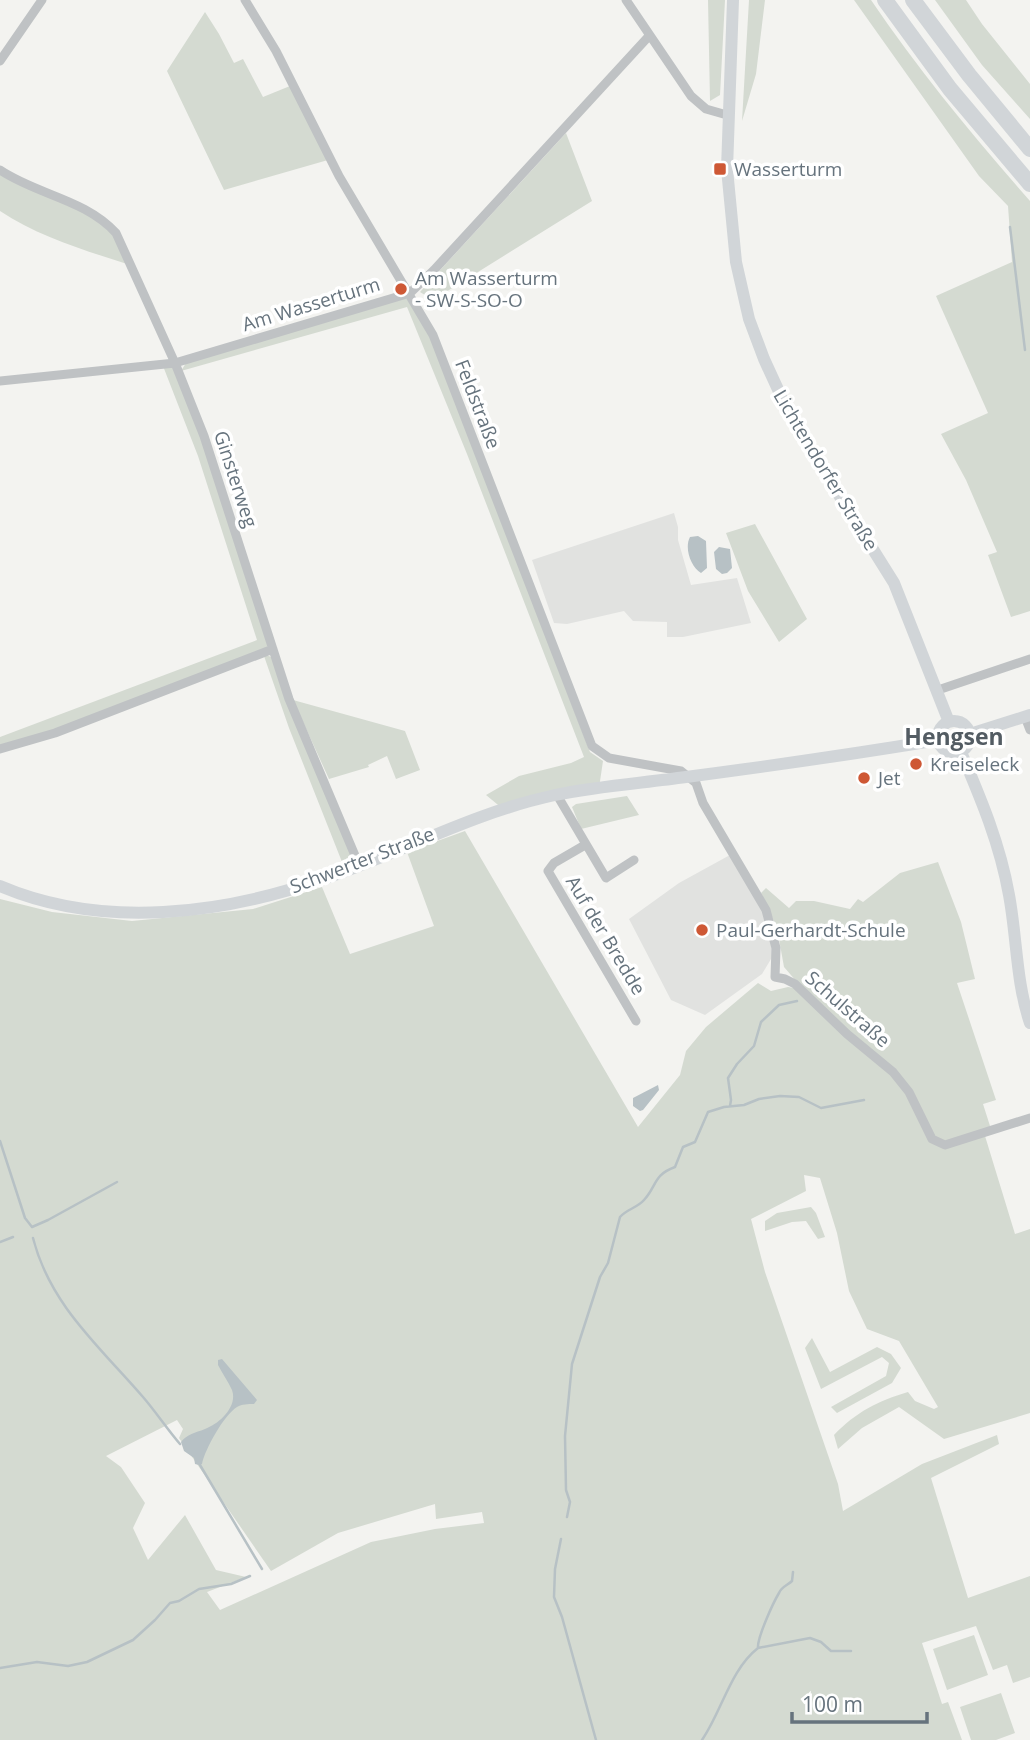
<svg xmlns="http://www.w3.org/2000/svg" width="1030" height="1740" font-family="'Open Sans',sans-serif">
  <rect width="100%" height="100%" fill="#f3f3f0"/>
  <!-- built -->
  <path fill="#e1e2e0" d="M674 513 678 527V540L691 585 737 578 751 623 683 637H667V622L633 621 624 611 567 624 554 623 532 560Z
    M730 855 763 912 774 954 762 974 705 1015 671 1000 629 919 679 883Z"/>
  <!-- green -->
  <path fill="#d4dad1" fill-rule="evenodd" d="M708 0H725L720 95 710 101Z
    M749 0H765L756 74 742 121Z
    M854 0H871C919 71 973 136 1030 201V611L1011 617 988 555 997 552 966 480 941 434 988 413 936 296 1012 262 1008 206 979 176Z
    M935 0H966L982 24 1030 84V119L982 65Z
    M205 12 219 34 234 63 243 59 263 97 290 86 328 160 224 190 167 71Z
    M566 133 592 201 433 300 420 292Z
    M0 172 89 213 114 236 127 264C84 250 39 237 0 211Z
    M403 298 407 299 431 337 590 752 603 761 599 788 503 809 486 795 519 776 571 763 584 757 467 454 407 307 181 371 186 363Z
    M163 366 173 367 201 435 268 646 262 650 54 731 0 748V737L257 640 198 456Z
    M755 524 807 619 779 642 748 591 726 533Z
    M264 656H269L274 659 355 862 344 867 289 728Z
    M293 700 405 731 420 770 396 779 387 756 368 765 369 767 329 779Z
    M627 796 639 815 581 829 572 807 576 804Z
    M465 831 638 1127 680 1075 686 1051 706 1027 758 983 771 991 788 987 794 988 797 982 784 967 777 928 761 893 766 888 789 908 796 901H814L850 909 858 899 863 902 900 873 938 862 961 922 975 979 957 983 996 1100 983 1104 990 1126 985 1136 1015 1234 1030 1229V1413L944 1439 899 1407 862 1428 838 1449 834 1435C856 1412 878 1401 908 1392L915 1401 934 1409 938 1407 899 1341 867 1329 849 1291 837 1233 820 1178 804 1175 806 1191 751 1219 765 1272 838 1484 843 1511 922 1464 997 1435 999 1444 931 1478 968 1598 1030 1576V1677L1013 1683 1007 1665 993 1670 976 1626 922 1643 942 1704 948 1702 962 1740H0V899L52 912 132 921 253 909 322 887 350 954 434 926 407 852ZM177 1420 183 1429 179 1438 271 1571 338 1533 435 1504 436 1519 482 1512 484 1523 435 1529 371 1542 220 1610 207 1592 246 1577 216 1570 185 1515 148 1560 133 1528 145 1503 121 1467 106 1456Z
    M811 1207 816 1213 825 1237 818 1239 806 1221 792 1222 765 1231V1221L777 1213Z
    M812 1338 830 1372 877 1347 891 1354 901 1368 892 1383 837 1413 831 1407 886 1376 889 1363 882 1357 821 1389 805 1348Z
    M974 1635 988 1675 947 1690 933 1649Z
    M1001 1693 1015 1733 996 1740H971L960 1707Z"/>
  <!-- water -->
  <path fill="#b7c1c5" d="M698 536 706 541 707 568 701 573C691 567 684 548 690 537Z
    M719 547 730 549 732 568 727 573 722 574 716 569 714 552Z
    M658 1085 659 1090 643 1110 640 1111 633 1106V1098Z
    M222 1359 257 1400 254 1404C248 1404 242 1404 237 1407 224 1415 205 1449 202 1464L199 1465 195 1464 194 1458 184 1451 181 1442C187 1434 195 1433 205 1429 219 1424 238 1407 232 1390 228 1381 222 1373 218 1365V1360Z"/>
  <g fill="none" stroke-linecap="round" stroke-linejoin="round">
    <!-- stream -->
    <path stroke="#b7c1c5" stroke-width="2.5" d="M1010 227 1025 350
      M730 1106 731 1100 728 1078 737 1064 754 1046 761 1022 779 1005 797 1001
      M0 1141 25 1218 32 1227 48 1220 117 1182
      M33 1238C50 1305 100 1347 143 1397 156 1412 167 1429 180 1444
      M0 1242 13 1237
      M200 1465 262 1569
      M567 1517 570 1502 566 1490 565 1436 572 1364 600 1277 608 1263 620 1217C627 1209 637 1208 644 1200 657 1186 653 1175 675 1167L683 1147 695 1142 708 1112 724 1107 744 1105 759 1099 780 1096 799 1097 821 1108 864 1100
      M561 1539 555 1569 554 1597 562 1617 596 1740
      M758 1648 810 1638 821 1642 831 1651H851
      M0 1668 37 1662 68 1666 87 1662 133 1640 155 1620 170 1603 179 1601 199 1589 231 1584 250 1576
      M702 1740C722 1711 730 1670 758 1648 757 1638 773 1603 779 1593 781 1587 788 1585 792 1581L793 1572"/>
    <!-- street -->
    <path stroke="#bfc2c4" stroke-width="9" d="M245 0 276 51 339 176 433 335 592 746 609 758 681 771 696 783 703 803 766 910 776 948 775 977 785 979 795 984 847 1034 893 1072 909 1092 932 1139 945 1145 1030 1118
      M626 0 691 96 706 109 727 115
      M0 61 42 0
      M0 170C37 195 85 199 116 233L175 363 204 436 289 699 359 865
      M0 381 175 363 410 293 434 270 649 36
      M938 690 1030 659
      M1025 717 1030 730
      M0 749 55 733 273 649
      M557 795 606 878 634 860
      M585 845 554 863 548 871 636 1021"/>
    <!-- secondary -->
    <path stroke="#d1d5d8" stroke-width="12" d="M733 0 727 169 736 262 749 319 764 359 792 420 894 583 949 722
      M938 737a16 16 0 1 1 32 0a16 16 0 1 1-32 0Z
      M970 734 1030 715
      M961 752C981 799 1000 844 1009 895 1017 938 1016 982 1030 1023
      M0 886C103 930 224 914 326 878 405 851 472 813 555 795 598 786 643 783 686 777 770 766 854 754 938 740"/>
    <!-- highway -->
    <path stroke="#d1d5d8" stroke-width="16" d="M885 0 950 89 1030 184
      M913 0 969 75 1030 149"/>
  </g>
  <!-- markers -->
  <g fill="#ce5835" stroke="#fff" stroke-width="2.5">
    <rect x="713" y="162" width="14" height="14" rx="3.5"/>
    <circle cx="401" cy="289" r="7"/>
    <circle cx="916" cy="764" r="7"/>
    <circle cx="864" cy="778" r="7"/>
    <circle cx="702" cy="930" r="7"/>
  </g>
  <g text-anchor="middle" stroke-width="7" stroke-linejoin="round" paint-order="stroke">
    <!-- poi labels -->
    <g font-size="19" fill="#66737d" stroke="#fff" text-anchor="start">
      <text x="734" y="176">Wasserturm</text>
      <text x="415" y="285">Am Wasserturm<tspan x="415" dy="22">- SW-S-SO-O</tspan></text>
      <text x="930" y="771">Kreiseleck</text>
      <text x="878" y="785">Jet</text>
      <text x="716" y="937">Paul-Gerhardt-Schule</text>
    </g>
    <!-- street labels -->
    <g font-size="19" fill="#66737d" stroke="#fff">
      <text transform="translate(311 304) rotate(-17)" y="7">Am Wasserturm</text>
      <text transform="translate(478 404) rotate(69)" y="7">Feldstraße</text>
      <text transform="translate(826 470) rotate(59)" y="7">Lichtendorfer Straße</text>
      <text transform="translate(236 479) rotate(72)" y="7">Ginsterweg</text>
      <text transform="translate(362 860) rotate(-21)" y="7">Schwerter Straße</text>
      <text transform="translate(606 935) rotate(59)" y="7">Auf der Bredde</text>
      <text transform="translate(848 1009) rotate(41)" y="7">Schulstraße</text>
    </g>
    <!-- quarter labels -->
    <g font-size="23" font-weight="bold" fill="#535c63" stroke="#fff">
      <text x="954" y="745">Hengsen</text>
    </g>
  </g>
  <!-- scale -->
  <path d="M792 1712v10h135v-10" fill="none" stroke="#66737d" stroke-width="3.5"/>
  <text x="802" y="1712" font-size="21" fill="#66737d" stroke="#ffffff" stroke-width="5" paint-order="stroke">100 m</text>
</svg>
